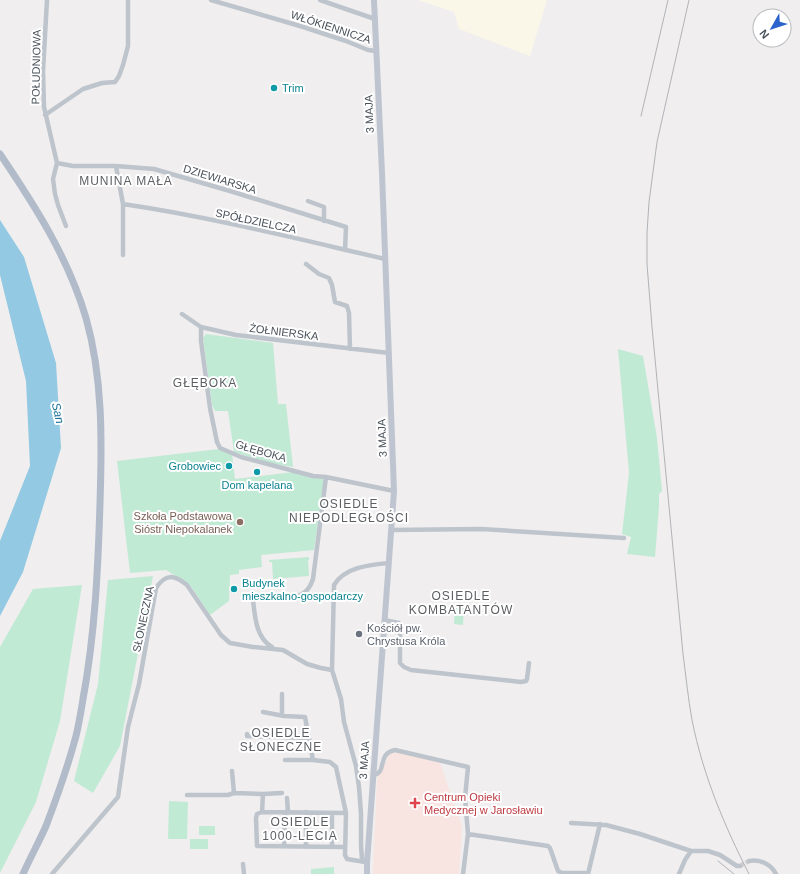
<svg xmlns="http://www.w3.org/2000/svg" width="800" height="874" font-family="Helvetica,sans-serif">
  <rect width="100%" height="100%" fill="#f0eeee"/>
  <!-- commercial -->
  <path fill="#faf7e9" d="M418 0H547L530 56 459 29 454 12Z"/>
  <!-- medical -->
  <path fill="#f8e5e1" d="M398 752 440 763 462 827 459 874H373L377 779 390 754Z"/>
  <!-- green -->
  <path fill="#c1ead5" d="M206 334 273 343 278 404H286L293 467 265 462 234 452 228 411H215L212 405 203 338Z
    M618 349 643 356 657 438 662 491 659 494V507L655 557 627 554 631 537 622 534 629 473Z
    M219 449 232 453 235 479 294 472 324 479 314 550 261 555 262 567 239 570V574L230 575 229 601 210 615 190 585 166 570 130 573 117 461Z
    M309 557V560H308L309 576 273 579 272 562H269V560Z
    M153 576 120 746 93 793 74 781 98 684 108 580Z
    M82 585 60 721 36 802 0 873V647L33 589Z
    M455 607H464L463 625 454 624Z
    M169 801 188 802 187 839H168Z
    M199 826H215V835H199Z
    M190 839H208V849H190Z
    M334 867V874H311V869Z"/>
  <!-- water -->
  <path fill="#93c9e2" d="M0 220 24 257 56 363 61 448 23 572 0 616V541L30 466 26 381 0 275Z"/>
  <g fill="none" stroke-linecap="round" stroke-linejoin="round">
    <!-- street-tunnel -->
    <path stroke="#ceced0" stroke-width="4.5" stroke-dasharray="4.5 2" stroke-linecap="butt" d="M740 866 749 861"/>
    <!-- street -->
    <path stroke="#bec4cc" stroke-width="4.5" d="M47 0 43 71 44 107 57 163 53 179 55 194 58 205 66 226
      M211 0 300 26 346 41 368 50 376 51
      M320 0 375 19
      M45 115 83 89 102 83 115 82 119 76 123 65 128 46V0
      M57 163 73 166H116L154 169 230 191 346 227 345 250
      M116 166 123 204V255
      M308 201 324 207V221
      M123 204C211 217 298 239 385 259
      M306 264 319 274 329 278 332 285 335 302 347 306 349 313 350 349
      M182 314 201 327 236 335 389 353
      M201 327V341L210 408 217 442 220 448 241 457 313 476 326 477 394 491
      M391 530 481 529 624 538
      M266 597C286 595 305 604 313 579L326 477
      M253 600C255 617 256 638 272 647
      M384 620 399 623 400 628V663L404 667 411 670 521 682 526 681 527 679 529 663
      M332 670 334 585C345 567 369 565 389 563
      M282 694V715
      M263 712 284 716 305 717 313 760 330 762 336 767 346 813 345 855 347 859 365 862
      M247 734V736L309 738
      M285 760H313
      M232 771 234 793
      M373 775C388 773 376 754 395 750L468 767 465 798 468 834 463 874
      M263 794 282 793
      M187 795H228L234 793 263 794 262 812
      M287 798 288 812
      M332 813V847
      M571 823 606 825 640 834 691 851H708L720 855 737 866H740
      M468 834 548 846 550 848 558 871 562 873H588
      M284 846 285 812
      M306 847V812
      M345 847 257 846 256 818 257 814 262 812 346 813
      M749 861C760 859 771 864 776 874
      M243 864 244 874
      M52 874 118 797 128 727 139 684 156 588C166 573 174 575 187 585L221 635 230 643 253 647 283 650 307 664 321 668 332 670 341 699 344 722 356 766 359 787 361 814V845L362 859 367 863
      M588 874 600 824
      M679 874 685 860 691 851"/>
    <!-- secondary -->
    <path stroke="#bec5d0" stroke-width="6" d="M367 874V863L394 491 382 173 374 0"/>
    <!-- primary -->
    <path stroke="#b1bbca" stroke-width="7" d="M0 154C35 206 68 257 86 318 103 378 102 441 100 503 98 569 95 634 83 699 81 711 79 724 76 736 68 766 57 797 46 826 39 842 30 858 23 874"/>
    <!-- rail -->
    <path stroke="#b1b3b8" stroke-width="1" d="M689 0 657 142 649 202 647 233V264L652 327 683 654C686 676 688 698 692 720 703 775 724 825 749 874
      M641 116 668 0
      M718 861 734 874"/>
  </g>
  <!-- markers -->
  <g fill="#0f9aa8" stroke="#fff" stroke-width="1.5">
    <circle cx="274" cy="88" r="4"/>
    <circle cx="229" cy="466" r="4"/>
    <circle cx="257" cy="472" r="4"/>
    <circle cx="234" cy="589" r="4"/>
  </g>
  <circle fill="#8d6e63" stroke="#fff" stroke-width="1.5" cx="240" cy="522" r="4"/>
  <circle fill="#6b7280" stroke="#fff" stroke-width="1.5" cx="359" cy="634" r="4"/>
  <path fill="#e0444e" stroke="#fff" stroke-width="1.5" d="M413 797h4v4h4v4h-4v4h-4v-4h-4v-4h4z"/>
  <g text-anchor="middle" stroke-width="4" stroke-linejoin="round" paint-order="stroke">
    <!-- street labels -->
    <g font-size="11" fill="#485059" stroke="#fff">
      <text transform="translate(331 27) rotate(18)" y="4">WŁÓKIENNICZA</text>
      <text transform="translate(36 67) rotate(-89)" y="4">POŁUDNIOWA</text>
      <text transform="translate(369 114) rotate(-92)" y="4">3 MAJA</text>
      <text transform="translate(220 179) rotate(17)" y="4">DZIEWIARSKA</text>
      <text transform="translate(256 221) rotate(12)" y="4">SPÓŁDZIELCZA</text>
      <text transform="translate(284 332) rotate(7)" y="4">ŻOŁNIERSKA</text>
      <text transform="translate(382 438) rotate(-92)" y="4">3 MAJA</text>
      <text transform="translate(261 451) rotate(16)" y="4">GŁĘBOKA</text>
      <text transform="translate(143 619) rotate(-78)" y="4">SŁONECZNA</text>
      <text transform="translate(364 760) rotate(-86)" y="4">3 MAJA</text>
    </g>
    <!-- culture labels -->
    <g font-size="11" fill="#0d838f" stroke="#fff" text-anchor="start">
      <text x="282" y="92">Trim</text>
      <text x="221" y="470" text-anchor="end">Grobowiec</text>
      <text x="257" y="489" text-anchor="middle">Dom kapelana</text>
      <text x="242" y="587">Budynek<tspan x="242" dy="13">mieszkalno-gospodarczy</tspan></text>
    </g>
    <!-- education labels -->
    <g font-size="11" fill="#785e54" stroke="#fff" text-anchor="end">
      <text x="232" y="520">Szkoła Podstawowa<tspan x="232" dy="13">Sióstr Niepokalanek</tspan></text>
    </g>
    <!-- worship labels -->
    <g font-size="11" fill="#5b616d" stroke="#fff" text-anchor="start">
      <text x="367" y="632">Kościół pw.<tspan x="367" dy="13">Chrystusa Króla</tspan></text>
    </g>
    <!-- health labels -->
    <g font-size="11" fill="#be3a42" stroke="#fff" text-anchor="start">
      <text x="424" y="801">Centrum Opieki<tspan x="424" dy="13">Medycznej w Jarosławiu</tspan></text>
    </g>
    <!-- neighbourhood labels -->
    <g font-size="12" letter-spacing="1" fill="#5c5e62" stroke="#fff">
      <text x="126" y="185">MUNINA MAŁA</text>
      <text x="205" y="387">GŁĘBOKA</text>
      <text x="349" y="508">OSIEDLE<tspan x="349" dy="14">NIEPODLEGŁOŚCI</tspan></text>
      <text x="461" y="600">OSIEDLE<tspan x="461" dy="14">KOMBATANTÓW</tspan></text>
      <text x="281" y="737">OSIEDLE<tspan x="281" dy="14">SŁONECZNE</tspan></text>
      <text x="300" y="826">OSIEDLE<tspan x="300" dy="14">1000-LECIA</tspan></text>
    </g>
    <!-- water labels -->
    <g font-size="12" font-style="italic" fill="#1c7299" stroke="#fff">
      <text transform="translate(58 413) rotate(78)" y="4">San</text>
    </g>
  </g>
  <!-- north arrow -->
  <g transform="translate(772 28) rotate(231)"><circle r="19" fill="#ffffff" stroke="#b6b9bd"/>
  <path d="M0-3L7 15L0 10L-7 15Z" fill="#2c62cc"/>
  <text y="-6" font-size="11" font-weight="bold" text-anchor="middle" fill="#485059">N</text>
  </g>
</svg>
